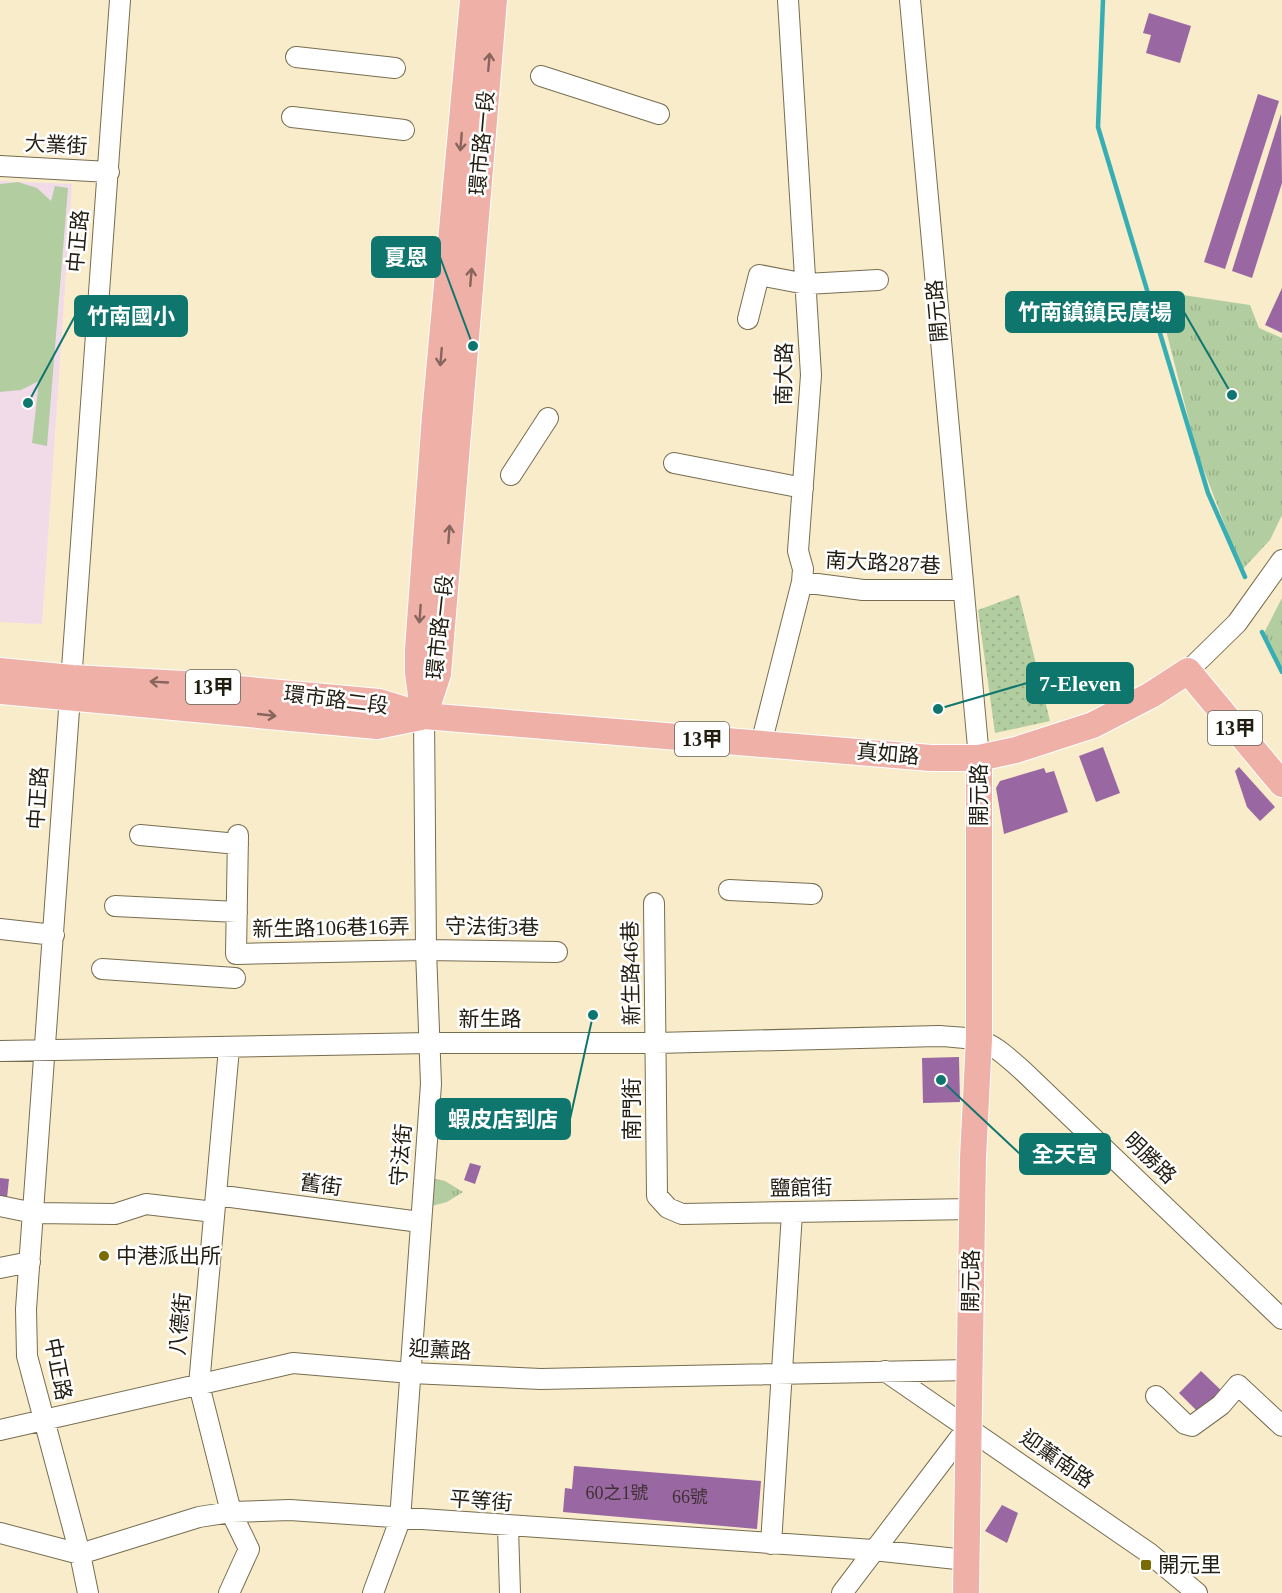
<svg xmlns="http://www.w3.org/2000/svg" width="1282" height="1593" font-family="'Times New Roman','Noto Sans TC',serif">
  <defs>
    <pattern id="grass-dots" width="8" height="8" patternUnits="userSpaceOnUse" patternTransform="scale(1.5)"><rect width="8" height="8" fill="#b2cd9f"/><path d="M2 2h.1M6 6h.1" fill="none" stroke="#99b088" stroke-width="1.8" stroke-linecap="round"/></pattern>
    <pattern id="park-tufts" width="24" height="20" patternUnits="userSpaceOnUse" patternTransform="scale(1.5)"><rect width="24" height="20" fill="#b2cd9f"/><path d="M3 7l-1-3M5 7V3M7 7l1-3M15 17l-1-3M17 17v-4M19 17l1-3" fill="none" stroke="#99b088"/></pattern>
  </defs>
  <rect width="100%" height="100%" fill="#f8eccb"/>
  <!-- education -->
  <path fill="#f2dbe8" d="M0 181 72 184 42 624 0 622Z"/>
  <!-- grass -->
  <path fill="url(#grass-dots)" d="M1019 595 1050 721 995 733 978 610Z"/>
  <!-- park -->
  <path fill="url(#park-tufts)" d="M1156 291 1250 305 1259 328 1282 338V515L1270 540 1242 570 1197 452Z
    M1282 598V672L1263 635Z
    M431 1178 445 1181 463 1192 447 1202 428 1207Z"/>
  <!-- pitch -->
  <path fill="#b2cd9f" d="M18 182 37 188 51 201 55 186 68 188 47 446 32 443 39 381 21 390 0 392V184Z"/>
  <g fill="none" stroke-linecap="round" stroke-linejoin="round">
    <!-- stream -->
    <path stroke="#36aeb3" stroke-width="4.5" d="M1103 0 1098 127 1208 493 1245 577
      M1262 632 1282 672"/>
  </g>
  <!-- building -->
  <path fill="#9968a2" d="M1149 13 1191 26 1180 63 1146 53 1151 35 1143 33Z
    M1258 94 1279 101 1225 269 1204 262Z
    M1281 114 1282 183 1252 278 1232 271Z
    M1282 288V333L1265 325Z
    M1103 747 1120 793 1096 802 1079 756Z
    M1239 767 1275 807 1260 821 1247 807 1235 771Z
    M1044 768 1046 773 1054 771 1068 812 1004 834 996 788 1000 781Z
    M959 1057 960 1102 923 1103 922 1058Z
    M470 1163 481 1166 475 1184 464 1180Z
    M0 1178 9 1179 7 1198 0 1197Z
    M1201 1371 1224 1393 1202 1416 1179 1393Z
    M574 1466 761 1481 757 1529 563 1512 565 1488 572 1489Z
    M1002 1505 1018 1513 1007 1543 985 1531Z"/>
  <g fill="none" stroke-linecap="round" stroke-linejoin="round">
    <defs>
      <path id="minor" d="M910 0 979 758
        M296 57 395 68
        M541 76 659 114
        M292 117 404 130
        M0 166 109 172
        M748 319 759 275 806 284 878 280
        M674 463 803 488
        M511 475 548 418
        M802 582 863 590H963
        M1188 671 1237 623 1282 560
        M761 744 802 582 803 569 798 551 811 375 788 0
        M140 835 238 844
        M238 835 236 954 426 950 557 952
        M729 890 812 894
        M654 903 657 1196 668 1208 682 1214 972 1209
        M115 906 237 912
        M0 929 54 935
        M102 969 235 978
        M0 1051 430 1043H656L939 1036C985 1039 987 1039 1022 1070L1282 1319
        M216 1195 420 1222
        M0 1206 34 1213 115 1214 146 1204 214 1212
        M0 1268 30 1262
        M885 1371 1149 1553 1197 1593
        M1156 1396 1185 1424 1192 1426 1221 1405 1238 1385 1282 1426
        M0 1430 293 1363 411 1373 541 1379 969 1370
        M508 1527 510 1593
        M0 1533 80 1554 199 1517 231 1512 290 1510 873 1550 966 1560
        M771 1544 792 1213
        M88 1593 80 1554 27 1356 26 1309 120 0
        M229 1593 249 1549 231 1512 199 1385 229 1048
        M373 1593 400 1520 431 1084 426 950 424 716
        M842 1593 968 1427"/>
      <path id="major" d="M0 671 72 678 184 684 379 702 424 716 931 758H979L1016 750 1093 725 1151 695 1188 671 1282 784
        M0 691 377 726 421 717
        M423 710 418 673V649L435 416 473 0
        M424 716 438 674 494 0
        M966 1593 973 1158 979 1039V758"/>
    </defs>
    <!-- minor casing -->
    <use href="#minor" stroke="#776d50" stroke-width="22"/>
    <!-- major casing -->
    <use href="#major" stroke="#fff" stroke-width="28"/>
    <!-- minor -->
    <use href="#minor" stroke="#fff" stroke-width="20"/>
    <!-- major -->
    <use href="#major" stroke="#efb0a7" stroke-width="26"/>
  </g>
  <!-- one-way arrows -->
  <defs><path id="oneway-shaft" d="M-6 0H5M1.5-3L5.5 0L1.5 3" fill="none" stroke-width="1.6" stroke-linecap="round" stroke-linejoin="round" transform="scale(1.5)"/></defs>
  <g stroke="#88665c">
    <use href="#oneway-shaft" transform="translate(489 62) rotate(-85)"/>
    <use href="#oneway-shaft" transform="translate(461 142) rotate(95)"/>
    <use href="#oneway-shaft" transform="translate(471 277) rotate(-85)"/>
    <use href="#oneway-shaft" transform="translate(441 357) rotate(95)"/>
    <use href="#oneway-shaft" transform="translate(449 534) rotate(-86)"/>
    <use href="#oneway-shaft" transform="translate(420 614) rotate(94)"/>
    <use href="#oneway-shaft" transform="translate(159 682) rotate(-177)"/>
    <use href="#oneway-shaft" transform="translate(267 715) rotate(6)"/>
  </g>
  <!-- markers -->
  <g fill="#7a6b04" stroke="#fff" stroke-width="2">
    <circle cx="104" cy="1256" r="6"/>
    <rect x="1140" y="1559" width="12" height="12" rx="3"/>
  </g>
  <g text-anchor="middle" stroke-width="5" stroke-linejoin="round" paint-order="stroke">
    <!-- number labels -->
    <g font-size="18" fill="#403035">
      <text x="617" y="1499">60之1號</text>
      <text x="690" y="1503">66號</text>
    </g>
    <!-- shield labels -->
    <g fill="#fff" stroke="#646158" stroke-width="1.5">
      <rect x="186" y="670" width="54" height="34" rx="4.5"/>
      <rect x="1208" y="711" width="54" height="34" rx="4.5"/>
      <rect x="675" y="722" width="54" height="34" rx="4.5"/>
    </g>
    <g font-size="20" font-weight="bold" fill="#221d11">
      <text x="213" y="694">13甲</text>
      <text x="1235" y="735">13甲</text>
      <text x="702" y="746">13甲</text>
    </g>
    <!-- street labels -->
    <g font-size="21" fill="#221d11" stroke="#fff">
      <text transform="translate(482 143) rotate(-85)" y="7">環市路一段</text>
      <text transform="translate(56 145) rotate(3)" y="7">大業街</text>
      <text transform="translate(78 241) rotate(-85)" y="7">中正路</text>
      <text transform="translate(937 311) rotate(-95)" y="7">開元路</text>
      <text transform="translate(784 374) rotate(-89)" y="7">南大路</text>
      <text transform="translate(883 563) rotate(3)" y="7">南大路287巷</text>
      <text transform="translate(440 627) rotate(-84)" y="7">環市路一段</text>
      <text transform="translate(336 700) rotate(7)" y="7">環市路二段</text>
      <text transform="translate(888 754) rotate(5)" y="7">真如路</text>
      <text transform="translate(979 795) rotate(-90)" y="7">開元路</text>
      <text transform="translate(38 798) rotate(-86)" y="7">中正路</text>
      <text transform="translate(492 927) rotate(1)" y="7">守法街3巷</text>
      <text transform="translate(331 928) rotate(-1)" y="7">新生路106巷16弄</text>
      <text transform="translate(631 973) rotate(-91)" y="7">新生路46巷</text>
      <text x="490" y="1026">新生路</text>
      <text transform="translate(632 1109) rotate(-90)" y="7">南門街</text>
      <text transform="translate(401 1155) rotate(-85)" y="7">守法街</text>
      <text transform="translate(1150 1158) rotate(44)" y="7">明勝路</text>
      <text transform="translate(321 1185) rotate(8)" y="7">舊街</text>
      <text transform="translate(801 1188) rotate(-1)" y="7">鹽館街</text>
      <text transform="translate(971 1281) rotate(-89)" y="7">開元路</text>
      <text transform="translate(180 1324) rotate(-85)" y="7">八德街</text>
      <text transform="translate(440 1350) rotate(3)" y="7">迎薰路</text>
      <text transform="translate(58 1369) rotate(79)" y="7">中正路</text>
      <text transform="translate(1057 1459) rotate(35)" y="7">迎薰南路</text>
      <text transform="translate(481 1501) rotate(4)" y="7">平等街</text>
    </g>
    <!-- poi labels -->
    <g font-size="21" fill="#221d11" stroke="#fff" text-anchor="start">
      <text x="116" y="1263">中港派出所</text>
      <text x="1158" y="1572">開元里</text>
    </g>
  </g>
  <!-- callouts -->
  <path fill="none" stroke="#0f766e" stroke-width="2" d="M473 346L440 257M1232 395L1184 312M28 403L75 316M938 709L1027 683M593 1015L570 1119M941 1080L1020 1154"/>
  <g fill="#0f766e" stroke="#fff" stroke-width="2">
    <circle cx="473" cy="346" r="6"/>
    <circle cx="1232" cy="395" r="6"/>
    <circle cx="28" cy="403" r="6"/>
    <circle cx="938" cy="709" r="6"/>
    <circle cx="593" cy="1015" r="6"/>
    <circle cx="941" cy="1080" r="6"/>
  </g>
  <g fill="#0f766e" stroke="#0f766e" stroke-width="2">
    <rect x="372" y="237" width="68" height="40" rx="6"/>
    <rect x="1006" y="292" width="178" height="40" rx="6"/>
    <rect x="75" y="296" width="112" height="40" rx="6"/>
    <rect x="1027" y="663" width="106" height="40" rx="6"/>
    <rect x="436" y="1099" width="134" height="40" rx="6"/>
    <rect x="1020" y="1134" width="90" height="40" rx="6"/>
  </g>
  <g font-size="22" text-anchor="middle" font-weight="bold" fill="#fff">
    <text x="406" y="265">夏恩</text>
    <text x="1095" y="320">竹南鎮鎮民廣場</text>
    <text x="131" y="324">竹南國小</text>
    <text x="1080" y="691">7-Eleven</text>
    <text x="503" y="1127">蝦皮店到店</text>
    <text x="1065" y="1162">全天宮</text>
  </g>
</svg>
